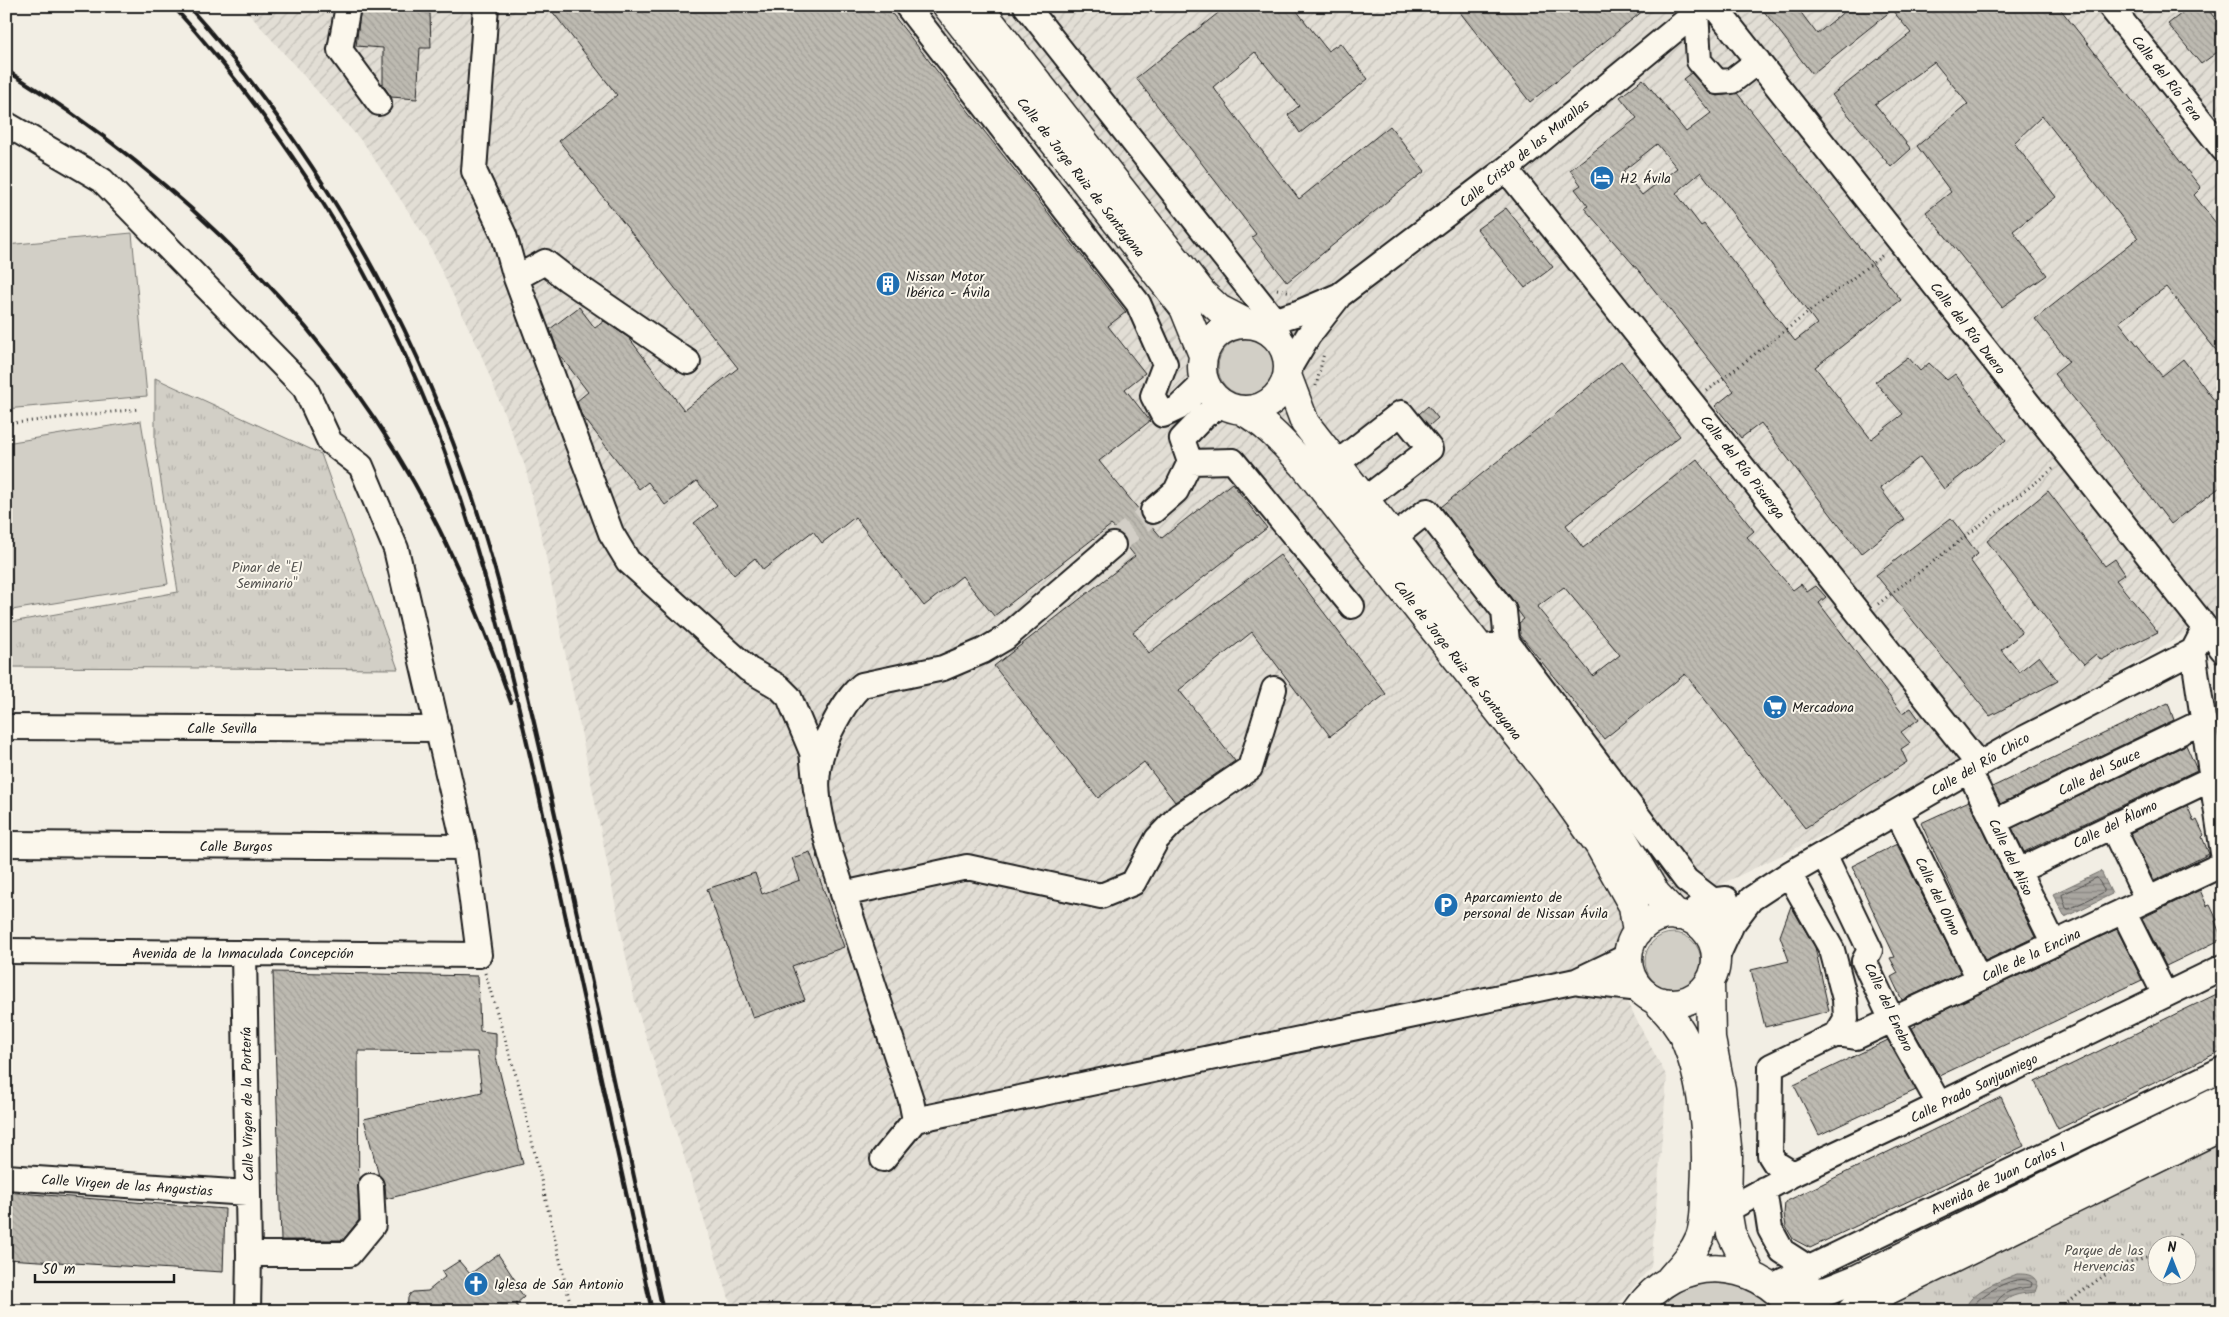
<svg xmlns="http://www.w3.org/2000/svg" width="2229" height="1317" font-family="Kalam,sans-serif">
  <defs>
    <pattern id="industrial-furrows" width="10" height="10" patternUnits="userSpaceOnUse" patternTransform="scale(1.25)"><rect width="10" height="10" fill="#e2ded5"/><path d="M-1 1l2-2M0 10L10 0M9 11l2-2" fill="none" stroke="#c1beb6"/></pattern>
    <pattern id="grass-tufts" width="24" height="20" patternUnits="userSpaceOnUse" patternTransform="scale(1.25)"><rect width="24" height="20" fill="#d2cfc6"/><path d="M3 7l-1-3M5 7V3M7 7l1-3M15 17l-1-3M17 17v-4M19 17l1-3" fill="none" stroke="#b4b1aa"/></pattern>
    <pattern id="water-rules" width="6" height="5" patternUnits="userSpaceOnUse" patternTransform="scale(1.25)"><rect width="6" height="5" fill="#a9a6a0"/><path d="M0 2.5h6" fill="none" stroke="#898682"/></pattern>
    <pattern id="building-back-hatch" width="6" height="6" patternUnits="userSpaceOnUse" patternTransform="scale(1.25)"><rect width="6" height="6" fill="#bdbab1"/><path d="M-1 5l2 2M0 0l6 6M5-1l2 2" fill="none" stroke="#a29f98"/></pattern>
  </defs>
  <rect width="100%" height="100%" fill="#f2eee4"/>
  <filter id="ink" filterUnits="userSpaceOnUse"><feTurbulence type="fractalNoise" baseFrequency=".02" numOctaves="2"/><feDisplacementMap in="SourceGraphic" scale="10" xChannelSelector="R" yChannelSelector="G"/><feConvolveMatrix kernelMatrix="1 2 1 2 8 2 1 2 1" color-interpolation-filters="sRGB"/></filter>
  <g filter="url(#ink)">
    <!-- industrial -->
    <path fill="url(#industrial-furrows)" d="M242 6H2223V637L2212 617 1944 777 1703 893 1625 940 1621 991 1667 1077 1651 1267 1612 1311H733L635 1002 544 547 525 466 480 352 427 240 365 145Z"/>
    <!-- grass -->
    <path fill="url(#grass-tufts)" stroke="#777671" fill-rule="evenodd" d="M155 378 321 454 398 669 6 667V623L178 592 155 443Z
      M2223 1142V1311H1875L1877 1310ZM2156 1244H2186V1274H2156Z"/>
    <!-- garden -->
    <path fill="#d2cfc6" stroke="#777671" d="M132 233 147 396 6 409V245Z
      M1218 367a28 28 0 1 1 56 0a28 28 0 1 1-56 0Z
      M141 421 168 584 6 611V443Z
      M1645 961a28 28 0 1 1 56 0a28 28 0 1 1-56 0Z
      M1705 1283C1731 1283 1761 1287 1777 1311H1655L1680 1290Z"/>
    <!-- water -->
    <path fill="url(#water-rules)" stroke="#716f6b" d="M2101 871 2112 894 2065 917 2053 894Z
      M2017 1274C2027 1274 2035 1274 2038 1286L2036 1292C2019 1294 2006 1294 1998 1311H1964C1971 1290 1998 1282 2017 1274Z"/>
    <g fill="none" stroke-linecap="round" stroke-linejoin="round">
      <!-- shore -->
      <path stroke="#545351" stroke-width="1" d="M2097 878 2104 889V892L2069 909 2066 908 2062 895Z
        M1969 1311C1975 1297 2019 1270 2032 1283L2031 1287C2016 1288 1996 1292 1994 1311"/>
    </g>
    <!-- building -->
    <path fill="url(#building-back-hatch)" stroke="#1c1c1c" fill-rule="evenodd" d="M361 6H422V12L430 13 431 48H420L417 99 391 97 383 85V48L356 46Z
      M548 6H886L1126 312 1108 326 1145 373 1125 389 1150 421 1099 461 1140 511 1142 520 1150 524 1162 538 1232 483 1267 528 1133 632 1149 653 1280 555 1386 694 1330 736 1252 632 1179 690 1235 761 1175 802 1144 762 1098 798 994 666 1135 556 1126 545 1124 536 1111 525 994 616 962 576 924 606 855 517 822 543 813 531 763 570 755 558 734 575 694 523 717 505 697 481 665 505 648 482 639 489 581 414 577 401 588 392 559 354 550 329 579 307 595 328 604 321 629 338 684 410 738 368 559 141 617 95Z
      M1227 6H1293L1328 51 1340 43 1368 79 1300 133 1288 115 1299 106 1255 52 1213 87 1299 199 1390 126 1425 171 1287 282 1252 237 1256 234 1136 78Z
      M1455 6H1649L1530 102Z
      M1760 6H1796L1817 34 1851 6H2058L2201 188 2194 195 2223 232V359L2166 287 2119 322 2162 376 2183 359 2223 412V485L2171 524 2098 428 2054 374 2069 362 2035 319 2138 238 2042 116 2014 143 2056 197 2013 231 2047 275 2002 307 1926 212 1951 192 1917 146 1968 104 1934 62 1875 104 1911 149 1891 167 1832 95 1911 33 1892 10 1812 74Z
      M2191 6H2205L2223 28V48L2201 64 2168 24Z
      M1691 73 1711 94 1718 96 1737 93 1901 300 1815 367 1871 439 1903 414 1875 382 1908 357 1920 371 1929 363 1947 380 1955 374 2006 440 1944 489 1920 457 1880 488 1904 520 1861 554 1761 423 1741 438 1715 406 1734 391 1640 272 1584 208 1588 206 1575 189 1581 185 1570 170 1637 118 1620 97 1643 79 1686 132 1711 113 1683 79ZM1657 144 1677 168 1642 195 1623 171ZM1701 172 1817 324 1795 341 1704 224 1701 226 1676 193Z
      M1506 208 1553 267 1525 288 1477 229Z
      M1621 361 1680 436 1566 525 1583 548 1697 459 1754 531 1747 537 1793 590 1801 584 1807 592 1816 586 1826 597 1819 603 1902 713 1911 708 1919 719 1901 732 1910 743 1901 749 1907 762 1805 828 1685 674 1604 739 1520 635 1519 623 1524 619 1518 611 1515 603 1441 507ZM1564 587 1620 655 1593 676 1537 607Z
      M1428 406 1438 418 1429 426 1419 414Z
      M2048 491 2105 566 2115 559 2125 574 2116 580 2158 632 2101 660 2096 654 2084 664 2061 638 1987 541Z
      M1951 518 1978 554 1970 560 2022 633 2001 650 2019 672 2039 656 2058 681 1990 716 1876 575Z
      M2168 703 2174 720 2000 804 1992 787Z
      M2186 745 2197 770 2024 852 2012 828Z
      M1969 801 2035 937 1985 961 1921 823Z
      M2187 805 2194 822 2197 820 2204 835 2202 837 2209 854 2154 881 2130 833Z
      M1897 844 1961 973 1902 1000 1891 977 1898 973 1890 958 1895 957 1852 866Z
      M810 852 844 947 792 966 805 1000 753 1018 707 889 755 873 762 894 800 880 792 858Z
      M2200 890 2207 906 2210 905 2217 920 2215 921 2222 939 2166 966 2142 918Z
      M1791 906 1815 947 1829 1011 1765 1027 1751 970 1789 961 1780 936Z
      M2117 929 2142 980 1939 1076 1912 1028 1916 1026 1915 1024Z
      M273 972 478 976 480 1031 496 1033V1057L523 1164 386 1199 385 1185 379 1176 364 1119 482 1092 477 1052 358 1051 359 1220 343 1240H281Z
      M2223 991V1050L2058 1129 2035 1082Z
      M1888 1040 1916 1090 1819 1135 1794 1085Z
      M2001 1097 2024 1146 1810 1248 1793 1239 1786 1227 1784 1214 1785 1202Z
      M6 1192 225 1209 223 1272 6 1259Z
      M498 1254 515 1280 513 1281 524 1297 516 1304 520 1311H407L408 1298 410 1294 413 1292 428 1291 445 1277 442 1272 459 1261 470 1274Z"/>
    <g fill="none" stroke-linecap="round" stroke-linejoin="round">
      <!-- minor-tunnel -->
      <path stroke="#d2cec6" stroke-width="24" stroke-dasharray="24 12" stroke-linecap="butt" d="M1113 545 1153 511"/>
      <defs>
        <path id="minor" d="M348 6 340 50 379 103
          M486 6 474 171 504 235 516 278 611 533 628 561 748 669 779 687 789 697 812 752 816 790
          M907 6 1138 303 1165 364 1153 396 1163 415 1178 408 1204 383
          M1026 6 1274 320 1281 341
          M1714 6 2223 650
          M2110 6 2223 149
          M1696 12 1699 61 1717 82 1732 81 1758 61
          M6 124 102 180 305 388 330 442 361 466 396 549 465 847 479 955 6 951
          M1506 169 1979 765
          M516 278 545 262 567 279 688 362
          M1259 325 1298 313 1338 296
          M1289 368 1308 336 1340 295 1506 169 1704 6
          M1190 462 1233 461 1352 606
          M1336 464 1401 413 1430 449 1364 500
          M1153 511 1176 491 1190 462 1182 439 1205 415 1223 404
          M1393 538 1427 511 1504 611 1507 642
          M1480 649 1507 642 1686 880 1712 900 1732 924
          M2193 651 2223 853
          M6 727 438 729
          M1969 771 2054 944
          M1897 812 1979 979
          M1994 822 2204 721
          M2112 826 2147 899
          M6 844 465 847
          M1824 854 1870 950 1864 961 1892 1020 1939 1104
          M2018 871 2213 778
          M1789 874 1832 950 1845 999 1846 1019 1837 1034 1771 1066 1770 1155 1775 1163 1793 1174
          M843 894 967 867 1101 896 1133 883 1157 839 1179 816 1250 768 1274 689
          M2123 911 2165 995
          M1688 917C1701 904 1707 900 1726 899
          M244 953 249 1254 248 1311
          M1716 959 1732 924 1751 899 1789 874 2023 739 2193 651 2205 628
          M1580 982 1640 989
          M1837 1034 1856 1037 2223 864
          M915 1120 911 1100 831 855C817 803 807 772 835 722 842 709 850 695 862 685L943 668 983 651 1005 638 1113 545
          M883 1159 915 1120 1576 981 1628 956
          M6 1177 248 1193
          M1764 1189 1770 1229 1782 1251 1810 1269
          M1727 1210 1793 1174 1904 1122 2223 967
          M249 1254H349L373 1225 371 1186
          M1772 1286 2223 1069"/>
        <path id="highway" d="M947 6 1184 308 1203 355
          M978 6 1203 294 1219 309 1246 323
          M1202 367a43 43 0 1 1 86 0a43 43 0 1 1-86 0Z
          M1288 378 1305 423 1568 761 1617 829 1656 894 1677 916
          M1243 411C1267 424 1284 444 1303 464L1550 776 1599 845 1633 906 1637 933
          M1628 959a44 44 0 1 1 88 0a44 44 0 1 1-88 0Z
          M1710 982 1711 1039 1721 1089 1728 1156 1727 1210 1731 1233 1751 1274
          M1655 1000C1668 1013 1679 1025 1686 1042 1705 1088 1708 1143 1705 1192 1705 1206 1705 1223 1700 1237 1693 1254 1681 1266 1669 1280
          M1785 1296 1827 1291 1857 1279 2223 1099
          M1637 1311C1675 1253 1756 1255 1794 1311
          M1852 1311 1866 1301 2223 1126"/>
      </defs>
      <!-- minor casing -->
      <use href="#minor" stroke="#1c1c1c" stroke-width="28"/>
      <!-- highway casing -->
      <use href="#highway" stroke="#1c1c1c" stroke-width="31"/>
      <!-- path -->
      <path stroke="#1c1c1c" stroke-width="3" stroke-dasharray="1 4" stroke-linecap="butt" d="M1277 289 1292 292
        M1316 386 1324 353
        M1707 391 1884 254
        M6 424 139 409
        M1878 604 2053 469
        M485 973 518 1082 572 1311
        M2175 1244 2181 1231
        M2056 1311C2078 1296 2103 1273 2127 1263 2136 1260 2147 1257 2156 1254"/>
      <!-- minor -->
      <use href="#minor" stroke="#fbf7ec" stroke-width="24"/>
      <!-- highway -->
      <use href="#highway" stroke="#fbf7ec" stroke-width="28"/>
      <!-- rail -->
      <path stroke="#1c1c1c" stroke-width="4" d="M173 6C286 131 377 274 437 431 492 577 525 730 558 882 590 1025 622 1168 652 1311
        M188 6C310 142 402 300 464 472 511 605 539 745 570 882 601 1025 633 1168 663 1311
        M6 70C188 183 342 337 439 529 467 585 490 643 511 702"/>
    </g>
  </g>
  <!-- icons -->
  <defs>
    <symbol id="hotel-disc" viewBox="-11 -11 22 22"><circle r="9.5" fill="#1f6fb2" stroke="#fbf7ec"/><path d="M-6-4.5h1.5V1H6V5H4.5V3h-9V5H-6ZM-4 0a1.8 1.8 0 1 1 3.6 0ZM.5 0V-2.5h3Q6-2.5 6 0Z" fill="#fff"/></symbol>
    <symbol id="building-disc" viewBox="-11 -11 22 22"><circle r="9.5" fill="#1f6fb2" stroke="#fbf7ec"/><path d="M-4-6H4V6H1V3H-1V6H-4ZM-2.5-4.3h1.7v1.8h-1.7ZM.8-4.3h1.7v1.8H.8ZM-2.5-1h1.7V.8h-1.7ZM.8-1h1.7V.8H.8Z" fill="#fff"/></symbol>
    <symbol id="supermarket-disc" viewBox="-11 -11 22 22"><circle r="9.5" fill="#1f6fb2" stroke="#fbf7ec"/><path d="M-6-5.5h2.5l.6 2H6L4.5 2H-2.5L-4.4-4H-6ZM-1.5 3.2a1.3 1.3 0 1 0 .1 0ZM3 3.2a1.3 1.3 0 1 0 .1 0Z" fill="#fff"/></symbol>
    <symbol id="parking-disc" viewBox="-11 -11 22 22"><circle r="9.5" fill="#1f6fb2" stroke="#fbf7ec"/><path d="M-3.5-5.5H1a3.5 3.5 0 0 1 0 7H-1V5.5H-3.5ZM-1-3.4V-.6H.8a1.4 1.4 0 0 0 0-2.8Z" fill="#fff"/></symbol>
    <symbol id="church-disc" viewBox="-11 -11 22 22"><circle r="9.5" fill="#1f6fb2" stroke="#fbf7ec"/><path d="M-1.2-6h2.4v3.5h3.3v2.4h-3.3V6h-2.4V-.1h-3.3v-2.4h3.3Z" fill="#fff"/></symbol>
  </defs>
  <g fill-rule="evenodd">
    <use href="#hotel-disc" x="1588" y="164" width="28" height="28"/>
    <use href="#building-disc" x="874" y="270" width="28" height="28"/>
    <use href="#supermarket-disc" x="1761" y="693" width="28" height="28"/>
    <use href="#parking-disc" x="1432" y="891" width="28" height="28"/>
    <use href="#church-disc" x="462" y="1270" width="28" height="28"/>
  </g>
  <g text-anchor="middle" stroke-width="4" stroke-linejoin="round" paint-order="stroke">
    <!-- street labels -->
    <g font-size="14" fill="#1c1c1c" stroke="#fbf7ec">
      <text transform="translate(2167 78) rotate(52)" y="5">Calle del Río Tera</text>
      <text transform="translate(1524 153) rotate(-39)" y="5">Calle Cristo de las Murallas</text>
      <text transform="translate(1081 177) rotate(52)" y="5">Calle de Jorge Ruiz de Santayana</text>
      <text transform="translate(1968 328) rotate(52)" y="5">Calle del Río Duero</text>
      <text transform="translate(1743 467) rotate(52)" y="5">Calle del Río Pisuerga</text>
      <text transform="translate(1458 660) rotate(52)" y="5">Calle de Jorge Ruiz de Santayana</text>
      <text x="222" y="733">Calle Sevilla</text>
      <text transform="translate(1980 764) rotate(-30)" y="5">Calle del Río Chico</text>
      <text transform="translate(2099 772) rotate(-26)" y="5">Calle del Sauce</text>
      <text transform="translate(2115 824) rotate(-26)" y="5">Calle del Álamo</text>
      <text x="236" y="851">Calle Burgos</text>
      <text transform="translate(2011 857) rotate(64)" y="5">Calle del Aliso</text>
      <text transform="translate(1938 896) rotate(64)" y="5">Calle del Olmo</text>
      <text x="243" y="958">Avenida de la Inmaculada Concepción</text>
      <text transform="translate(2031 955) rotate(-25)" y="5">Calle de la Encina</text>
      <text transform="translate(1889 1007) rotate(65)" y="5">Calle del Enebro</text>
      <text transform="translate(1974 1088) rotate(-26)" y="5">Calle Prado Sanjuaniego</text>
      <text transform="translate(247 1104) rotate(-91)" y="5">Calle Virgen de la Portería</text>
      <text transform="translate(1998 1178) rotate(-26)" y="5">Avenida de Juan Carlos I</text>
      <text transform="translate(127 1185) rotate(4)" y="5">Calle Virgen de las Angustias</text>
    </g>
    <!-- poi labels -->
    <g font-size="14" fill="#1c1c1c" stroke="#fbf7ec" text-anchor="start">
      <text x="1620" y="183">H2 Ávila</text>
      <text x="906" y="281">Nissan Motor<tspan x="906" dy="16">Ibérica - Ávila</tspan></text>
      <text x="1792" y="712">Mercadona</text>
      <text x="1464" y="902">Aparcamiento de<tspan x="1464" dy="16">personal de Nissan Ávila</tspan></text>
      <text x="494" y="1289">Iglesa de San Antonio</text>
    </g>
    <!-- park labels -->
    <g font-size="14" fill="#53524f" stroke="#fbf7ec">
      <text x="267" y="572">Pinar de "El<tspan x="267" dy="16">Seminario"</tspan></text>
      <text x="2104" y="1255">Parque de las<tspan x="2104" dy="16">Hervencias</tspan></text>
    </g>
  </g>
  <!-- margin -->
  <rect width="2229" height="1317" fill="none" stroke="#fbf7ec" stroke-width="25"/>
  <rect x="12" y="12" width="2204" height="1292" fill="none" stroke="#1c1c1c" stroke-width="2" filter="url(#ink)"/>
  <!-- north arrow -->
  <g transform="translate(2172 1260)"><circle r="24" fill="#fbf7ec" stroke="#a29f99"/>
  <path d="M0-4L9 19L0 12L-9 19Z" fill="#1f6fb2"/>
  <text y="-8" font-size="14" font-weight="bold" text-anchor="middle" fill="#1c1c1c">N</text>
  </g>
  <!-- scale -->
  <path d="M35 1274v8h139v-8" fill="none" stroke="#1c1c1c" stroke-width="2.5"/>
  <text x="42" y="1274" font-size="15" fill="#1c1c1c" stroke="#fbf7ec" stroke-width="4" paint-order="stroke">50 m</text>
</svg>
